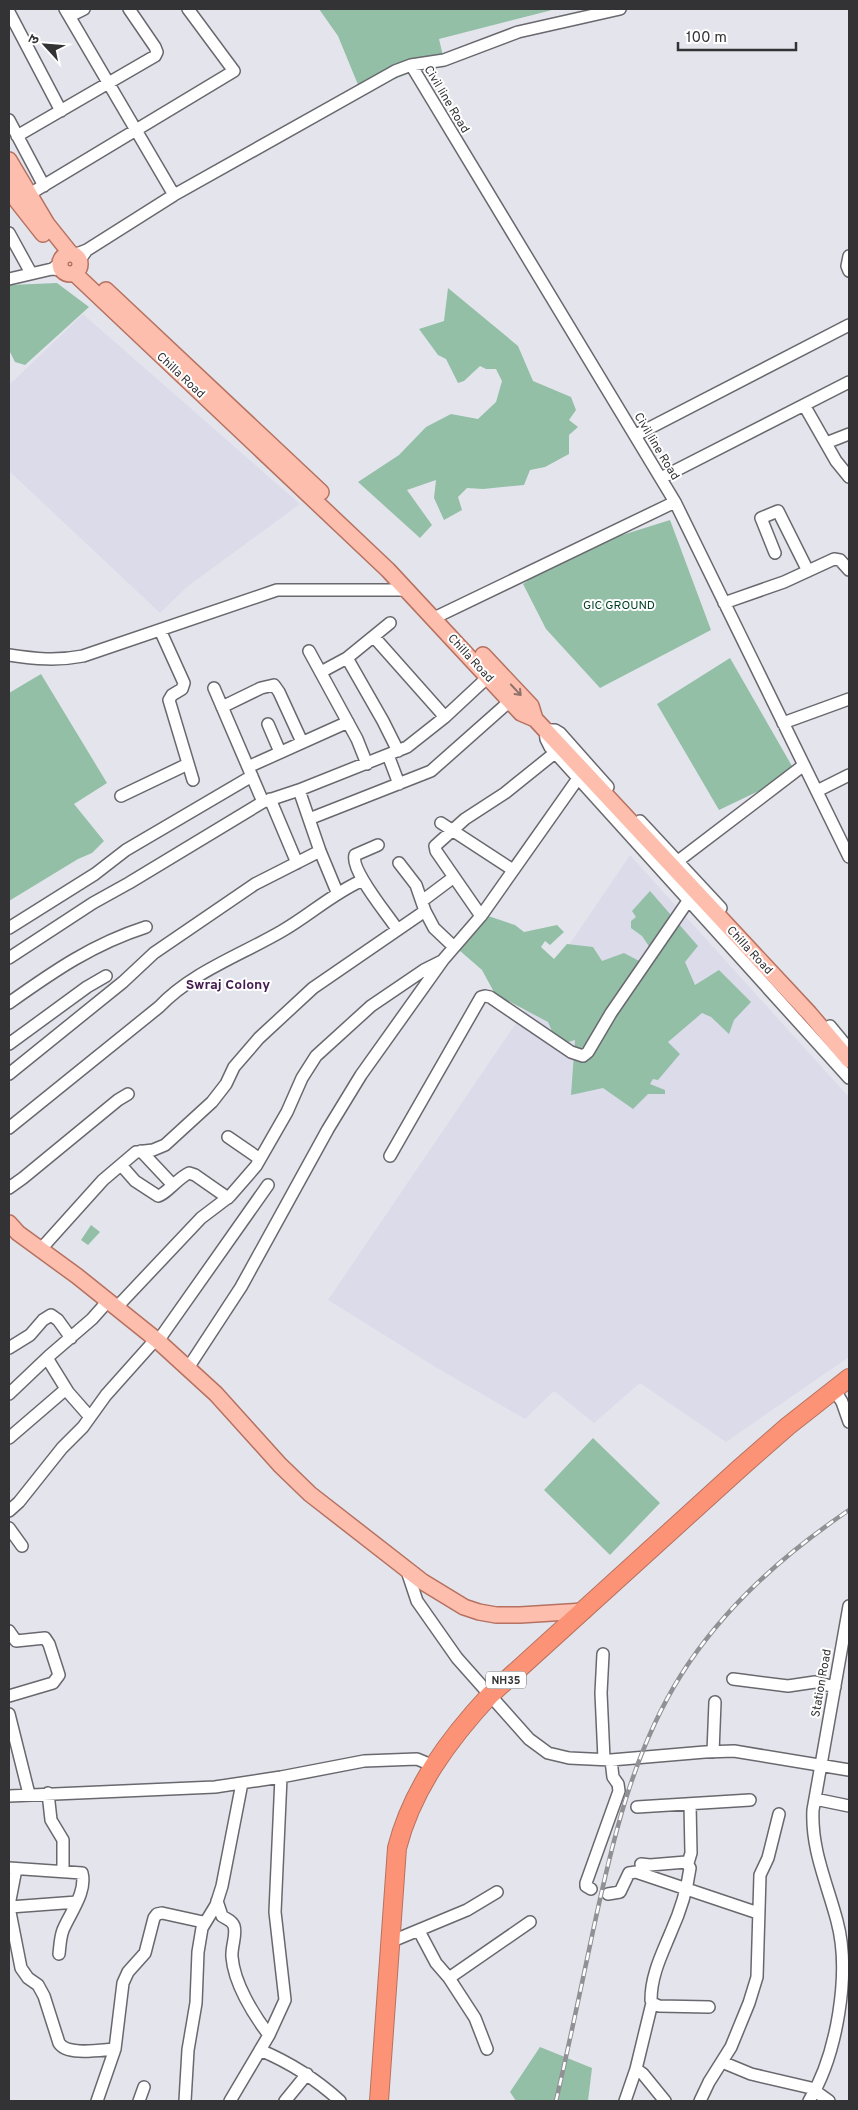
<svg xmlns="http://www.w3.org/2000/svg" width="858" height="2110" font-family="Overpass,'Noto Sans Devanagari',sans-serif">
  <rect width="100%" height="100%" fill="#e4e5ec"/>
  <!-- built -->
  <path fill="#dbdbea" d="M83 314 300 504 187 587 160 613 9 471V385Z
    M630 855 849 1097V1357L726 1442 640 1383 594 1423 554 1391 525 1419 437 1368 328 1300Z"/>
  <!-- green -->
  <path fill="#93bfa6" d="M319 9H556L439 39 444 60 361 92 338 36Z
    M57 283 89 307 25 365 15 362 9 350V285Z
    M448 288 518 346 533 381 571 397 576 410 569 420 578 427 569 435V454L545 467 530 470 524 485 483 489 467 488 458 497 462 510 444 520 434 498 436 480 407 490 432 525 420 538 358 482 399 455 426 427 451 414 478 419 496 402 502 381 496 369H486L480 366 464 381 458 383 446 359 438 355 419 329 444 321Z
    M670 520 711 630 600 688 546 629 523 584 536 575 600 542Z
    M730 658 796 773 719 810 657 704Z
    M41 674 107 783 74 804 104 841 92 853 78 859 9 901V693Z
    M650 891 698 946 685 962 695 985 719 970 751 1002 734 1020 729 1034 711 1017 702 1013 668 1042 680 1054 658 1080 653 1079 650 1084 665 1090V1094H648L633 1109 603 1088 571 1095 575 1040 558 1045 548 1022 495 994 482 970 459 950 485 915 515 925 524 932 557 925 564 932 550 945 545 941 541 947 554 959 567 944 593 947 602 961 624 953 645 964 655 955 642 936 631 928V921L636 917 632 911Z
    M91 1225 100 1232 88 1245 81 1240Z
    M593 1438 660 1503 610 1555 544 1490Z
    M540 2047 592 2068 588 2101H516L510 2092Z"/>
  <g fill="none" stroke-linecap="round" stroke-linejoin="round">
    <defs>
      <path id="minor" d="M65 9 174 195
        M9 12 61 111
        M70 16 84 9
        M411 65 675 502 849 857
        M9 120 44 186
        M17 136 155 56 157 52 155 47 129 9
        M28 195 234 71 188 9
        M9 233 31 273
        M87 250 174 195 395 71 411 65 444 60 518 32 620 9
        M74 255 87 250 79 261
        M849 256 847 266 849 271
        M61 263 52 269 63 270
        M9 279 52 269
        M804 405 836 461 849 477
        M636 435 849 325
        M826 443 849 434
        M661 478 849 382
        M775 553 761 518 778 511 808 571
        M724 603 784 582 834 559 840 560 849 570
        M434 618 675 502
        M160 630 184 683 182 689 172 695 169 700 193 780
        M374 637 445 717
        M309 651 357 739 367 764
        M9 655C35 659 57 661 83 656L277 590H407
        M347 658 383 721 398 751
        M321 672 347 658 390 623
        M214 688 263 802
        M222 707 261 688 274 685 279 692 302 742
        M783 723 849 699
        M268 724 280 752
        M388 755 399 784
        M248 767 348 722
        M608 787 560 733 555 730H545L546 739 550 747 849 1078
        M299 790 320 851 337 892
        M817 791 849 775
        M121 796 188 764
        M270 799 297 863
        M309 819 431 771 510 701
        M640 821 721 908
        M441 823 513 870
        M378 845 355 855C350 870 388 915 397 929
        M678 861 804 765
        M399 863 416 885 425 911 434 928 454 947
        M422 901 454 877
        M481 916 579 777
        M9 928 95 874 126 850 252 776
        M9 958 93 903 129 883 263 802 299 790 407 747 445 717 489 676
        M9 1003C54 971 93 944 146 927
        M830 1026 849 1049
        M9 1044 87 987 106 976
        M9 1074 123 982 154 953 255 884 320 851
        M9 1128 159 1007C192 972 241 955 282 931 310 915 333 893 363 880
        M228 1137 260 1159
        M141 1151 172 1184
        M390 1156 481 997 485 996 490 997 571 1052 583 1056 588 1052 611 1013 688 901
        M121 1165 135 1181 158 1196C165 1195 178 1178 189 1173L195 1175 228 1198
        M9 1188 23 1178 118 1100 128 1094
        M40 1250 103 1180 136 1152 153 1150 165 1145 212 1102 226 1084 234 1067 259 1038 313 988 425 911
        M116 1308 201 1218 230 1196 256 1166 287 1112 302 1078 316 1056 371 1006 424 970 442 961
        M158 1341 268 1185
        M9 1348 30 1335 43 1320 51 1315 58 1320 71 1338
        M47 1358 68 1392 90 1417
        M188 1368 241 1287 328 1129 361 1075 443 960 481 916 436 851 435 846 465 819 505 793 556 752
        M834 1389 842 1402 849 1422
        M9 1394 49 1356 92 1319 108 1301
        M9 1438 66 1389
        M9 1511 19 1502 62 1448 83 1427 106 1395 156 1339
        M9 1528 22 1546
        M407 1571 417 1601 457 1658 529 1739 548 1753 569 1758 611 1760 705 1752 734 1751 849 1770
        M9 1631 16 1641 45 1638 49 1644 59 1675 53 1683 9 1696
        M603 1654 601 1693 604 1759
        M733 1679 788 1686 815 1682 835 1687
        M9 1714 29 1794
        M713 1752 715 1702
        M48 1793 51 1820 63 1840V1871
        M9 1796 215 1787 281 1777 364 1761 417 1759 434 1766
        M815 1799 849 1806
        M637 1807 750 1800
        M688 1863 691 1853 690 1804
        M641 1864 650 1865 686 1862 690 1868C687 1890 680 1912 671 1932 662 1954 651 1975 651 2000L652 2003 659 2006 709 2007
        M9 1868 82 1873C87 1892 70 1913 63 1930 60 1938 60 1946 59 1954
        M16 1869 10 1900V1912L21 1968 28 1978 38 1985 44 1996 59 2043C67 2056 100 2050 115 2049
        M591 1889 586 1886V1883L619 1791 618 1784 613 1777 611 1760
        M608 1894 620 1892 629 1873 636 1872 758 1913
        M217 1901 222 1916C226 1919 232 1920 234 1926 237 1935 231 1947 232 1957 234 1983 253 2014 269 2035
        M10 1907 77 1902
        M419 1931 436 1963 449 1978 475 2018 487 2049
        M390 1942 467 1910 497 1892
        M449 1978 530 1922
        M260 2050C291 2063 316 2079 340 2101
        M722 2062 751 2074 811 2088 829 2101
        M636 2069 652 2003
        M97 2101 115 2049 123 1983 128 1972 145 1953 154 1918 157 1914 162 1913 203 1922
        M139 2101 144 2087
        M185 2101 188 2050 196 2003 198 1952 202 1928 216 1905 222 1886 242 1783
        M230 2101 269 2035 285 2000 275 1912 281 1777
        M285 2101 307 2074
        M625 2101 636 2069 643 2074 665 2101
        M700 2101 709 2082 731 2047 749 2003 757 1977 760 1875 768 1858 779 1814
        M809 2101C837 2055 851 1973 837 1921 827 1883 811 1849 813 1810L849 1606"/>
      <path id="major" d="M9 160 47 224 71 254
        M9 184 17 201 43 234
        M60 264a10 10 0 1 1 20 0a10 10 0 1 1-20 0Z
        M74 273 388 570 521 713 535 719 562 748 809 1013 849 1060
        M106 290 321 492
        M483 655 531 706 535 719
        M9 1223 18 1233 77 1276 158 1341 216 1394 280 1465 310 1494 423 1582 464 1607 479 1612 496 1615H520L584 1611"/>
      <path id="highway" d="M379 2101 397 1848C412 1789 449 1739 490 1695L739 1469 788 1426 849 1378"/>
    </defs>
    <!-- minor casing -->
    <use href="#minor" stroke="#68686e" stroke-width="14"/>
    <!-- major casing -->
    <use href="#major" stroke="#b67160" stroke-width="18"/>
    <!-- highway casing -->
    <use href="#highway" stroke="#b67160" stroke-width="20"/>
    <!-- minor -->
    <use href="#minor" stroke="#fff" stroke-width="11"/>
    <!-- major -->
    <use href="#major" stroke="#febead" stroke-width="15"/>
    <!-- highway -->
    <use href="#highway" stroke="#fd9376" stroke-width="18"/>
    <defs>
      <path id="rail" d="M556 2101C569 2045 581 1988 593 1931 612 1843 632 1753 681 1675 724 1607 783 1555 849 1510"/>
    </defs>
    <!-- rail casing -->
    <use href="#rail" stroke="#909095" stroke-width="4.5"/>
    <!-- rail -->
    <use href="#rail" stroke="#fff" stroke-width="2.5" stroke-dasharray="8" stroke-linecap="butt"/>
  </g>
  <!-- one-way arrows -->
  <defs><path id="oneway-shaft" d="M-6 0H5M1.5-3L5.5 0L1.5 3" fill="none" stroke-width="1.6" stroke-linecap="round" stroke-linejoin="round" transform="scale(1.25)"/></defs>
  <use stroke="#8e726c" href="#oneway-shaft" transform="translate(516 690) rotate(47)"/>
  <g text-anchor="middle" stroke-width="4" stroke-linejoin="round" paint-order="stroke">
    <!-- shield labels -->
    <rect fill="#fff" stroke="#707072" stroke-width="1" x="486" y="1671.5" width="40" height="17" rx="4"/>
    <g font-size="11" font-weight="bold" fill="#333336">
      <text x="506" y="1684">NH35</text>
    </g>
    <!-- street labels -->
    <g font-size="12" fill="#333336" stroke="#fff">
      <text transform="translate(447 99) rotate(59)" y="4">Civil line Road</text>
      <text transform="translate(181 375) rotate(43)" y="4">Chilla Road</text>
      <text transform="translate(657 446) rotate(59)" y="4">Civil line Road</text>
      <text transform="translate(471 658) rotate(47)" y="4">Chilla Road</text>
      <text transform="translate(750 950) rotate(47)" y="4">Chilla Road</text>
      <text transform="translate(821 1683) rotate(-80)" y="4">Station Road</text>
    </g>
    <!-- park labels -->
    <g font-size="12" fill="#004127" stroke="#fff">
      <text x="619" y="609">GIC GROUND</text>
    </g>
    <!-- neighbourhood labels -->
    <g font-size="14" font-weight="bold" fill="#441b50" stroke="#fff">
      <text x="228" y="989">Swraj Colony</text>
    </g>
  </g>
  <!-- border -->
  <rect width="858" height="2110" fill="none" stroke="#333336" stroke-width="20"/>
  <!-- north arrow -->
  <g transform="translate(45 45) rotate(296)" stroke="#ffffff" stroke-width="4" paint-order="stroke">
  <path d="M0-4L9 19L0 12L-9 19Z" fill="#333336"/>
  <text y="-8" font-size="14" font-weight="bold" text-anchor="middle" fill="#333336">उ</text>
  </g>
  <!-- scale -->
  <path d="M678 42v8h118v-8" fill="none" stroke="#333336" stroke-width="2.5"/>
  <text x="686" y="42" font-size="15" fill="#333336" stroke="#ffffff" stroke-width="4" paint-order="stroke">100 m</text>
</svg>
